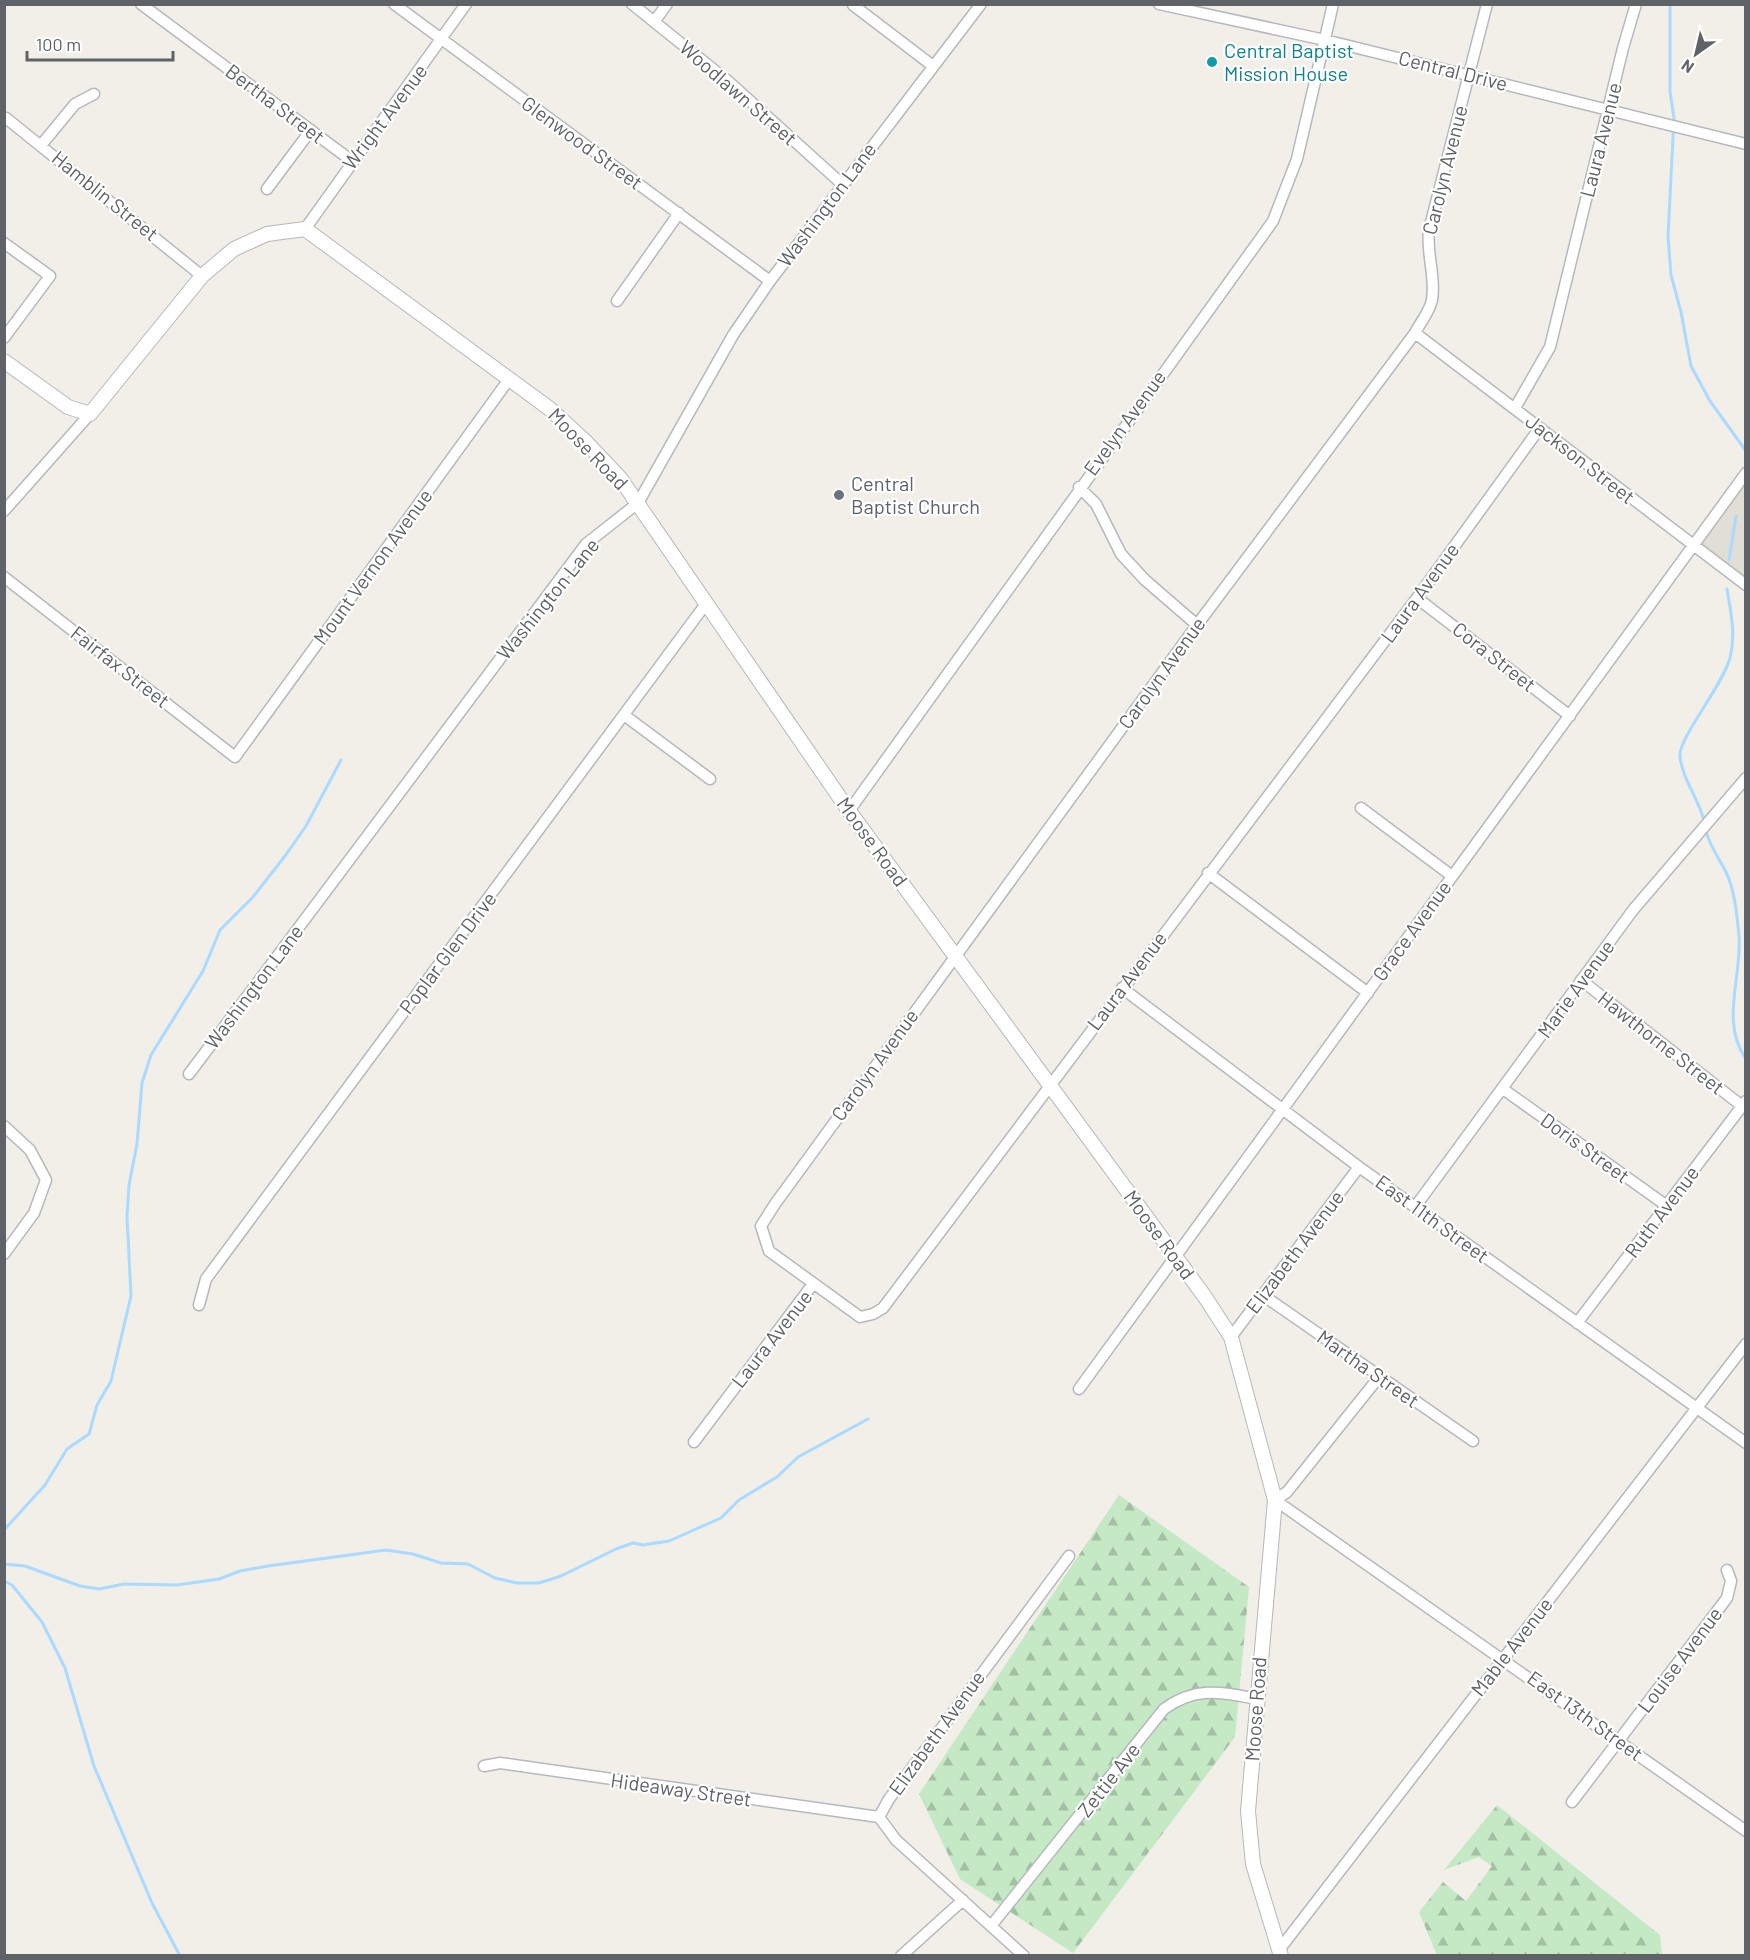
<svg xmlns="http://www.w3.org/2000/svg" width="1750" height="1960" font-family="Barlow,sans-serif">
  <defs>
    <pattern id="forest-firs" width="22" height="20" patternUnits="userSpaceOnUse" patternTransform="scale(1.5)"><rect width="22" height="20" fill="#c5e8c5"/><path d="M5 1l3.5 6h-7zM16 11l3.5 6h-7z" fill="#a3c0a4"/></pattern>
  </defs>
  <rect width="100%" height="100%" fill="#f1efe8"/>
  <!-- education -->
  <path fill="#e1ded6" d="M1745 484V578L1700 544Z"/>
  <!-- forest -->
  <path fill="url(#forest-firs)" d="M1119 1495 1249 1587 1235 1737 1073 1953 960 1879 919 1794Z
    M1497 1805 1660 1935 1662 1955H1437L1419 1912 1443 1882 1466 1901 1492 1866 1479 1857 1444 1870Z"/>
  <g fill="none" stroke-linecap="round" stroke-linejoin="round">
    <!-- stream -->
    <path stroke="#aadaff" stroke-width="3" d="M1670 4V92L1674 118 1668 236 1671 275 1681 312 1691 366 1710 401 1746 451
      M1729 560 1736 516
      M1704 821C1699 799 1682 779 1680 756 1678 739 1723 685 1730 658 1736 635 1731 613 1727 589
      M1706 831C1710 847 1719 858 1726 872 1735 891 1737 916 1739 936 1742 977 1720 1022 1746 1059
      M4 1530 45 1485 67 1449 89 1434 97 1405 111 1381 131 1296 127 1216 129 1185 137 1144 142 1083 151 1055 203 971 220 930 253 897 285 856 306 826 341 760
      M4 1564 25 1566 80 1586 99 1589 124 1584 177 1585 219 1579 240 1571 268 1566 386 1550 413 1554 441 1563 468 1564 495 1578 517 1583H539L561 1576 616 1549 633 1543 643 1545 669 1541 721 1518 739 1500 777 1477 798 1457 868 1419
      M4 1581 12 1585 42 1622 65 1668 94 1766 152 1903 180 1956"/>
    <defs>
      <path id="minor" d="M141 4 352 161
        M394 4 770 281
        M632 4 729 82 842 184
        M1159 4 1325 40 1746 144
        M1487 4 1429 230C1426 254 1436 276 1432 300 1430 311 1420 323 1415 333L1197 625 775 1204 761 1226 769 1251 860 1317 873 1314 883 1308 1417 598 1539 429
        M853 5 933 66
        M654 22 667 4
        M6 118 202 276
        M42 144 75 104 94 94
        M267 189 311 130
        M305 229 466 4
        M4 243 50 276 4 338
        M617 301 679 213
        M1415 333 1746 585
        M1515 408 1550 347 1623 48 1636 4
        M1079 487 1096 504 1121 554 1145 580 1197 625
        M4 511 90 414
        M4 577 235 757 510 378
        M1417 598 1570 716
        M624 715 710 779
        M1361 808 1452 876
        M849 811 1273 221 1297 159 1333 4
        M1208 873 1368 993
        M1581 980 1742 1106
        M1122 988 1359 1167 1746 1443
        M189 1074 586 544 638 503 733 335 770 281 981 4
        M1503 1089 1667 1206
        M4 1126 30 1150 46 1180 34 1213 4 1254
        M1415 1207 1633 910 1746 778
        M1264 1296 1473 1441
        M199 1305 206 1279 705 605
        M1577 1323 1746 1101
        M1231 1337 1359 1167
        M1379 1377 1287 1492 1275 1500 1746 1831
        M1079 1389 1746 473
        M694 1442 813 1284
        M484 1766 500 1763 879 1817
        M1572 1802 1727 1598 1731 1581 1727 1570
        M879 1817 889 1799 1069 1556
        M879 1817 896 1840 1024 1956
        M991 1926 1164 1709C1196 1686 1221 1692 1257 1699
        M1279 1950 1746 1344
        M901 1956 963 1900"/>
      <path id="tertiary" d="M4 361 68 407 90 414 202 276 234 249 267 234 305 229 550 409 587 443 620 478 849 811 1205 1297 1231 1337 1275 1500 1248 1811 1253 1864 1281 1956"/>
    </defs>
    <!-- minor casing -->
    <use href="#minor" stroke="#b5b8bc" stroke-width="13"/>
    <!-- tertiary casing -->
    <use href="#tertiary" stroke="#b5b8bc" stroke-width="16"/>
    <!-- minor -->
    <use href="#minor" stroke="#fff" stroke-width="10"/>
    <!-- tertiary -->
    <use href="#tertiary" stroke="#fff" stroke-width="14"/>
  </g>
  <!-- markers -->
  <circle fill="#0f9aa8" stroke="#fff" stroke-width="2" cx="1212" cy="62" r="6"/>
  <circle fill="#6b7280" stroke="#fff" stroke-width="2" cx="839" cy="495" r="6"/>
  <g text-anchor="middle" stroke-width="4.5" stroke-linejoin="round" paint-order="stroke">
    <!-- culture labels -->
    <g font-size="20" fill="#0d838f" stroke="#fff" text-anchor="start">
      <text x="1224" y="58">Central Baptist<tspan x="1224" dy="23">Mission House</tspan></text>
    </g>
    <!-- street labels -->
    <g font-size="20" fill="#5f6368" stroke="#fff">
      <text transform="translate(1453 71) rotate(14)" y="7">Central Drive</text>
      <text transform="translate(738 93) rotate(41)" y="7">Woodlawn Street</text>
      <text transform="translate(275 104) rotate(37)" y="7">Bertha Street</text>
      <text transform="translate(385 117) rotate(-53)" y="7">Wright Avenue</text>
      <text transform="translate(1601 140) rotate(-76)" y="7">Laura Avenue</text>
      <text transform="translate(582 143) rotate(36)" y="7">Glenwood Street</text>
      <text transform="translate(1445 170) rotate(-76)" y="7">Carolyn Avenue</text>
      <text transform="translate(105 196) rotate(39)" y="7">Hamblin Street</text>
      <text transform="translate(827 205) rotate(-53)" y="7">Washington Lane</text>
      <text transform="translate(1125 423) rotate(-54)" y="7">Evelyn Avenue</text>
      <text transform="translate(588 449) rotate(46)" y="7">Moose Road</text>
      <text transform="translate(1580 459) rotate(38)" y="7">Jackson Street</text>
      <text transform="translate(373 567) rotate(-54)" y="7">Mount Vernon Avenue</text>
      <text transform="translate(1420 593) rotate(-54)" y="7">Laura Avenue</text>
      <text transform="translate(548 599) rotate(-51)" y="7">Washington Lane</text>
      <text transform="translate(1494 657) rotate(38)" y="7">Cora Street</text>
      <text transform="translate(120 667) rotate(38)" y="7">Fairfax Street</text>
      <text transform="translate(1162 673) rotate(-54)" y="7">Carolyn Avenue</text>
      <text transform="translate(872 842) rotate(54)" y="7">Moose Road</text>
      <text transform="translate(1412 931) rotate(-54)" y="7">Grace Avenue</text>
      <text transform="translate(448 953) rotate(-53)" y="7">Poplar Glen Drive</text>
      <text transform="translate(1127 981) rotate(-53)" y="7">Laura Avenue</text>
      <text transform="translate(254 987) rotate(-53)" y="7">Washington Lane</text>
      <text transform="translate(1576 989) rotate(-54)" y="7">Marie Avenue</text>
      <text transform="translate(1661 1043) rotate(38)" y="7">Hawthorne Street</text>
      <text transform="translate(875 1065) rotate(-54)" y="7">Carolyn Avenue</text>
      <text transform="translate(1585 1148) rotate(36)" y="7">Doris Street</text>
      <text transform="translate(1662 1212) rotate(-53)" y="7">Ruth Avenue</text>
      <text transform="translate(1432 1219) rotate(36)" y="7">East 11th Street</text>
      <text transform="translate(1159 1235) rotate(54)" y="7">Moose Road</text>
      <text transform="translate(1295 1252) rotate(-53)" y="7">Elizabeth Avenue</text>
      <text transform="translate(772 1339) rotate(-52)" y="7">Laura Avenue</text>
      <text transform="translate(1368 1369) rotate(35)" y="7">Martha Street</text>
      <text transform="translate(1512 1647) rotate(-52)" y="7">Mable Avenue</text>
      <text transform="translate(1680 1660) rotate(-53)" y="7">Louise Avenue</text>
      <text transform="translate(1256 1709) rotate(-86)" y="7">Moose Road</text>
      <text transform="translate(1585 1716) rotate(36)" y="7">East 13th Street</text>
      <text transform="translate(937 1733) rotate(-54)" y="7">Elizabeth Avenue</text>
      <text transform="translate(1109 1780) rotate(-52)" y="7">Zettie Ave</text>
      <text transform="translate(681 1790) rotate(8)" y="7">Hideaway Street</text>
    </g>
    <!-- worship labels -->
    <g font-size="20" fill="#5b616d" stroke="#fff" text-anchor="start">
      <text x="851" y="491">Central<tspan x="851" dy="23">Baptist Church</tspan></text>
    </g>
  </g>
  <!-- border -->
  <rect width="1750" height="1960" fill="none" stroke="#5f6368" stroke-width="12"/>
  <!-- north arrow -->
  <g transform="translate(1696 54) rotate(214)" stroke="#ffffff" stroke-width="4.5" paint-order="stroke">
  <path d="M0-4.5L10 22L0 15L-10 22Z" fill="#5f6368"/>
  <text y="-9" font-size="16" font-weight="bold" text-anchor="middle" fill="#5f6368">N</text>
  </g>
  <!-- scale -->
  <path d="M27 51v9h146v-9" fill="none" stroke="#5f6368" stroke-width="3"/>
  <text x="36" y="51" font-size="18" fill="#5f6368" stroke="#ffffff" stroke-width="4.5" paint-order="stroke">100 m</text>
</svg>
